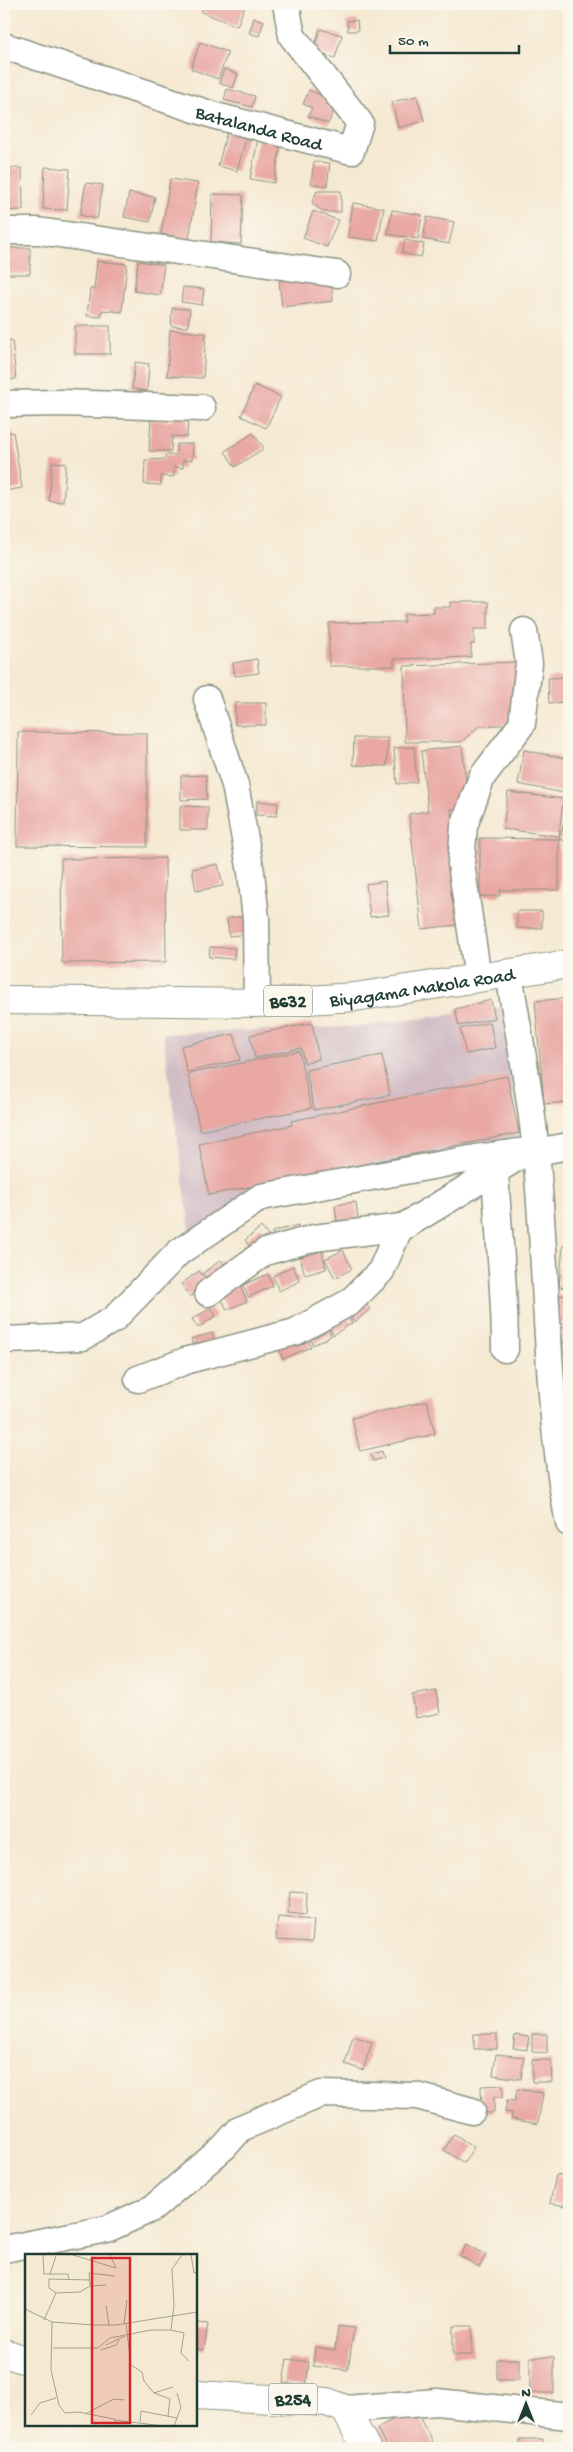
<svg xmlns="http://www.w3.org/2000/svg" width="573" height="2452" font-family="'Gochi Hand',sans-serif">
  <rect width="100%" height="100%" fill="#fbf7ec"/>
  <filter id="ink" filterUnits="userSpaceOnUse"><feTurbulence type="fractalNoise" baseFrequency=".02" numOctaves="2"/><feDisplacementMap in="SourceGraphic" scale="10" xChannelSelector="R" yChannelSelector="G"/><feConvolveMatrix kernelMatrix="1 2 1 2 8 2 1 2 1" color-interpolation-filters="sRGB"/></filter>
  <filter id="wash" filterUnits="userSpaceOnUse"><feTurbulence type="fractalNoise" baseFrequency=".0096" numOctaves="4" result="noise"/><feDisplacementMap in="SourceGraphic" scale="20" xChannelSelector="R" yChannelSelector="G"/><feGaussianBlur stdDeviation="1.12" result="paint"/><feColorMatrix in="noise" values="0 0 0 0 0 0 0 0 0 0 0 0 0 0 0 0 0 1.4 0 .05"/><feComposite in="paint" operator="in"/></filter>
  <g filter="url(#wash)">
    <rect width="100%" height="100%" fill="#f5e9d2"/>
    <!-- industrial -->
    <path fill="#d2bdc6" d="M503 1007 520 1150 244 1199 191 1236 163 1034 367 1026Z"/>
    <g id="blocks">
      <!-- building -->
      <path fill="#e9a8a4" d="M204 4H239L245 6 237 26 201 12Z
        M254 18 264 21 259 36 249 33Z
        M357 20 358 31H348L347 21Z
        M320 29 342 35 335 58 313 52Z
        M200 42 228 52 218 79 191 69Z
        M224 69 238 74 233 88 219 83Z
        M227 89 255 96 252 107 224 100Z
        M309 90 338 102 328 124 308 116 312 108 303 104Z
        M417 96 424 121 398 128 392 102Z
        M228 127 248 132 237 171 218 166Z
        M258 139 281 143 274 183 250 179Z
        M314 162 330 163 327 186 311 184Z
        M45 167 70 169 67 210 43 209Z
        M4 168H22L23 210 4 211Z
        M170 179 198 183 189 239 161 234Z
        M86 183 103 185 97 219 80 215Z
        M317 191H341V212H324L312 203Z
        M129 193 155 197 150 222 124 217Z
        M212 194 243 195 241 244 211 242Z
        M353 203 384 208 378 241 348 237Z
        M392 210 422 215 418 239 388 234Z
        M313 211 338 220 327 247 303 238Z
        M427 217 454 222 449 244 423 239Z
        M405 240 424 244 421 257 402 253Z
        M7 248H30V274H7Z
        M97 261 127 264 122 312 102 310 101 317 87 316 90 289H94Z
        M138 261 164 265 160 295 134 291Z
        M331 276 333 301 282 307 279 281Z
        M183 287 204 289 202 305 181 302Z
        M172 308 190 309 188 327 171 326Z
        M75 326H110V354H75Z
        M170 330 206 333 203 378 167 376Z
        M12 340 16 379 4 380V341Z
        M135 362 149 364 147 391 132 389Z
        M255 385 281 397 266 428 241 416Z
        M172 416H188L187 437 172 436 171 451H149L151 420 172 421Z
        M13 432 22 488 4 491V433Z
        M253 433 264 448 235 467 225 451Z
        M177 444H193L192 460H183V468L174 467V477L161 476V485L144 484 145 460 165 459V455H176Z
        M52 462 66 463 63 502 49 501Z
        M450 602H488V629H474V644H471V657L394 659V666H329V623L404 622V614L434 613V607H450Z
        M257 659 259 673 235 676 233 663Z
        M516 662 518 724 479 726 461 742H405L404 666Z
        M569 677V702L549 703 548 678Z
        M235 703H266V725H235Z
        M18 732 147 733V847L17 846Z
        M354 738H388L387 766 353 765Z
        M462 746 469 807 451 809 465 924 422 929 409 814 428 811 421 751Z
        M414 747 417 782 397 784 394 748Z
        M524 750 569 759V794L518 784Z
        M206 775 207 799 181 800V776Z
        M508 792 563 799 559 836 503 829Z
        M257 801 278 803 277 816 256 815Z
        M180 806 208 807V830H180Z
        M569 807V842L559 839Z
        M480 838 559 839V890H500V896H480Z
        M165 858 166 962 62 963 61 859Z
        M218 864 223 886 196 891 192 869Z
        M385 881 389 915 370 917 366 884Z
        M517 911H542V928H517Z
        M247 916 249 934 229 936 227 918Z
        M210 947 235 948 234 959 209 957Z
        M569 998V1102L544 1104 535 1001Z
        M491 1000 495 1018 459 1026 455 1009Z
        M490 1022 495 1048 466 1054 460 1029Z
        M312 1023 319 1059 304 1063 301 1048 255 1058 250 1035Z
        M234 1034 240 1060 187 1072 181 1046Z
        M299 1051 311 1108 200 1131 188 1074Z
        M382 1055 390 1095 314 1110 306 1070Z
        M507 1076 519 1133 209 1195 199 1144 292 1125 291 1121Z
        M356 1202 358 1220 337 1222 335 1205Z
        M298 1225 300 1235 275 1242 272 1232Z
        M261 1227 272 1241 255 1254 245 1240Z
        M563 1246H569V1288L559 1287Z
        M343 1250 352 1269 335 1278 325 1259Z
        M322 1251 326 1269 305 1275 300 1257Z
        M221 1260 229 1271 211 1284 203 1273Z
        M293 1266 300 1281 279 1291 273 1276Z
        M199 1271 209 1284 190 1297 181 1284Z
        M268 1274 273 1286 248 1297 243 1285Z
        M239 1284 247 1301 227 1310 219 1293Z
        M555 1295 569 1296V1324L554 1323Z
        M365 1303 370 1309 355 1322 349 1316Z
        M211 1308 216 1316 198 1328 192 1319Z
        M345 1312 352 1323 333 1335 327 1324Z
        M324 1321 331 1336 313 1345 305 1329Z
        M558 1327 569 1328V1340H557Z
        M212 1333 214 1341 194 1348 191 1339Z
        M305 1333 311 1347 283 1359 277 1345Z
        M563 1342H569V1354L563 1353Z
        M427 1401 435 1434 360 1451 352 1418Z
        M382 1451 384 1458 373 1461 371 1454Z
        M436 1691 440 1713 416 1718 412 1695Z
        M290 1892 307 1893 306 1915 288 1913Z
        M278 1917 314 1920 312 1942 276 1940Z
        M474 2034H497V2049H474Z
        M532 2034H547V2053L532 2052Z
        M515 2035 529 2037 527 2050 513 2048Z
        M353 2036 372 2042 363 2070 345 2064Z
        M496 2054 524 2057 521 2079 493 2075Z
        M532 2060H551L552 2082H532Z
        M503 2085V2097H494V2113H482L481 2086Z
        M517 2089 543 2093 538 2124 511 2119 512 2113 505 2112 507 2100 515 2101Z
        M454 2134 474 2147 464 2163 444 2150Z
        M556 2175 569 2177 565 2206 550 2203Z
        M467 2244 486 2255 479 2267 460 2256Z
        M196 2323 208 2324 204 2350 196 2349Z
        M338 2326 354 2328 348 2370 313 2366 315 2347 335 2350Z
        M453 2326H472V2355H453Z
        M530 2357H554V2393H530Z
        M287 2359 309 2362 306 2386 283 2383Z
        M497 2359H519V2380H497Z
        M414 2408 436 2448H387L377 2428Z
        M520 2439H543V2448H520Z"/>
    </g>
  </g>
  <g filter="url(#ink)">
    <use href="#blocks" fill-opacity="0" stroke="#8a9383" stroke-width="1"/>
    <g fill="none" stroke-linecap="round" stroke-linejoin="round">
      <defs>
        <g id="minor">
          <path id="s1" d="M4 46 216 116 351 151 360 123 292 36 286 4"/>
          <path d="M4 231H38L337 274"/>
          <path d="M4 404 63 403 202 408"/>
          <path d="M207 699 235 785 251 872 256 919 257 1003"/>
          <path d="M509 973C518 1033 531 1093 536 1153 548 1277 545 1401 569 1523"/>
          <path d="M478 978 461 864 464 826 482 777 522 724 529 663 524 631"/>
          <path d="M495 1171C498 1230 505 1290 505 1349"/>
          <path d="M208 1293 265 1252 314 1238 403 1227 518 1157"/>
          <path d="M4 1340 83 1337 114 1319 179 1252 261 1197 476 1158 520 1152H536L569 1146"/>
          <path d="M138 1379 188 1360 295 1332 350 1302 381 1271 400 1227"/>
          <path d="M4 2249 107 2229 153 2208 224 2147 241 2128 321 2094 417 2096 472 2111"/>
          <path d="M345 2409 437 2402 569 2416"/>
        </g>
        <g id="major">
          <path id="s2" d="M4 1000 257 1003 355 997 569 964"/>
          <path d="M4 2353 26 2360"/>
          <path d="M196 2395 327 2402 345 2409 366 2448"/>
        </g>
      </defs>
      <!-- minor casing -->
      <use href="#minor" stroke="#8a9383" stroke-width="29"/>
      <!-- major casing -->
      <use href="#major" stroke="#8a9383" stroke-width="30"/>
      <!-- minor -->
      <use href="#minor" stroke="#fff" stroke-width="26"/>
      <!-- major -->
      <use href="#major" stroke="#fff" stroke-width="28"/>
    </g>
  </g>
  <g text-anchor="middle" stroke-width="5" stroke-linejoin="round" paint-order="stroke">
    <!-- shield labels -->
    <g fill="#fbf7ec" stroke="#61756b" stroke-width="1">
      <rect x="264" y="985.5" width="48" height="31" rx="4"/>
      <rect x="269" y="2383.5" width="48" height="31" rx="4"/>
    </g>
    <g font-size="18" font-weight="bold" fill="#1f3d34">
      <text x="288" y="1007">B632</text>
      <text x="293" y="2405">B254</text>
    </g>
    <!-- street labels -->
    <g font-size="19" fill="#1f3d34" stroke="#fbf7ec">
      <text dy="7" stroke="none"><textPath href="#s1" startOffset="268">Batalanda Road</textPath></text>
      <text dy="7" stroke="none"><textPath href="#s2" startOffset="419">Biyagama Makola Road</textPath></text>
    </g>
  </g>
  <!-- overview -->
  <g transform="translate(25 2254)">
    <rect width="172" height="172" fill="#f5e9d2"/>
    <path fill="none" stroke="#9fa493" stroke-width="1" d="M18 1 19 20H43L44 26M48 1 91 14 85 1M166 1 169 19 172 18M25 20 31 2M65 32 81 31M31 39 55 38 65 32 64 19 90 22M31 39 24 34V25L64 26M81 51 84 71M0 55 27 68 69 71H91L172 58M19 66 31 39M27 68 26 116 34 151 40 159 53 158 89 165 93 172M101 69 106 112M99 70 102 46M146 76 149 51 147 15 157 1M81 91 100 82M28 94H73L85 84 126 76H146L159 79 156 99 164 107M76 96 91 91 94 86M106 111 117 118 119 127 129 139 145 145 143 162M129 139 148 133M60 160 89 145 99 146M6 161 15 149 31 144M90 166 138 172M115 168 116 157 152 164M149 172 156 153 152 139"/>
    <path fill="#d62828" fill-opacity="0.15" stroke="#d62828" stroke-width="2.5" d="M67 4H105V169H67Z"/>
    <rect width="172" height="172" fill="none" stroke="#1f3d34" stroke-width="2.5"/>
  </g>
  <!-- margin -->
  <rect width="573" height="2452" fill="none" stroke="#fbf7ec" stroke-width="20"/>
  <!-- north arrow -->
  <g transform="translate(526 2404)" stroke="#fbf7ec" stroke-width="4" paint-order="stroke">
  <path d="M0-4L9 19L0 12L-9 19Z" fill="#1f3d34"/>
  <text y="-8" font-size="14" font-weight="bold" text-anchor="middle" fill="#1f3d34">N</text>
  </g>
  <!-- scale -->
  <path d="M390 45v8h129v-8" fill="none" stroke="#1f3d34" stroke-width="2.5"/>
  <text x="398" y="45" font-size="15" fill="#1f3d34" stroke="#fbf7ec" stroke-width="4" paint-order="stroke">50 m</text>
</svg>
